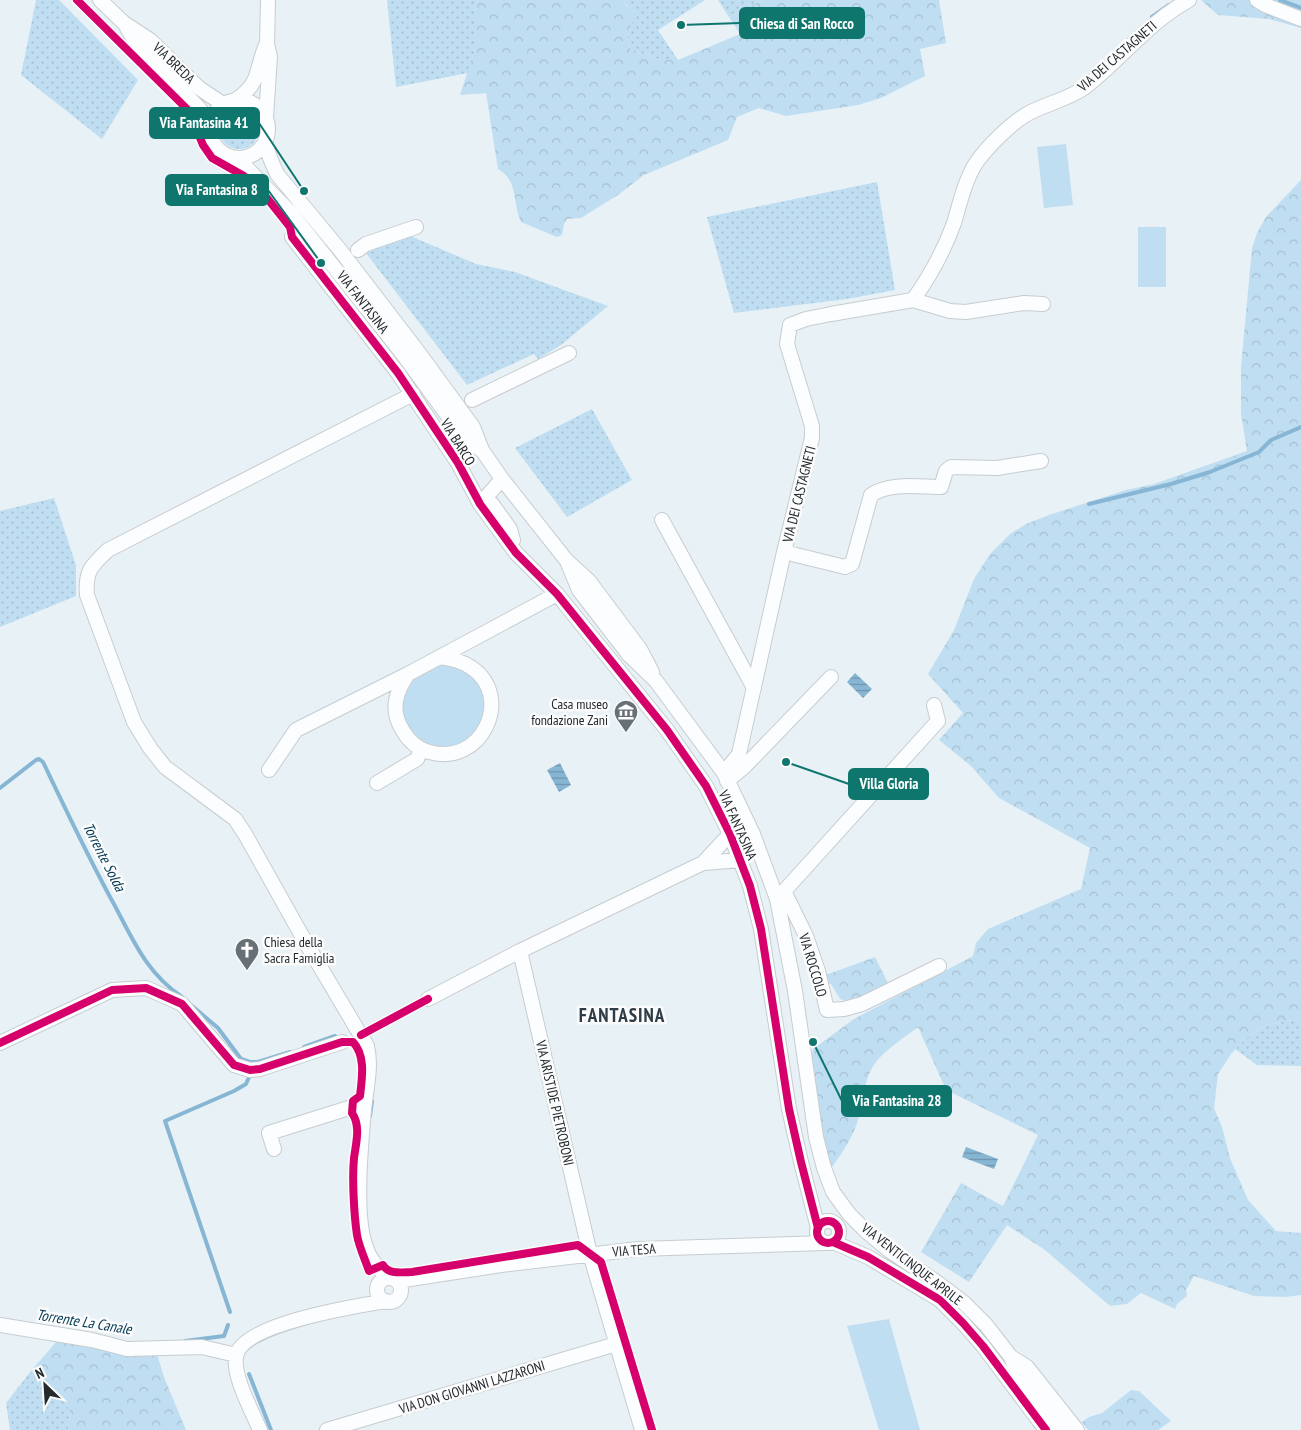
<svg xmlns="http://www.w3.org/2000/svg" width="1301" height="1430" font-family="'PT Sans Narrow',sans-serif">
  <defs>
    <pattern id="grass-dots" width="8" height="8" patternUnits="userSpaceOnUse" patternTransform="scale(1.25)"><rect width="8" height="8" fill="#c0def2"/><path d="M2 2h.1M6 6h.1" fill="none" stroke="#a5bfd0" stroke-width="1.8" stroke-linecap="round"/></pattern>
    <pattern id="forest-crowns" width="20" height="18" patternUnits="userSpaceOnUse" patternTransform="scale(1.25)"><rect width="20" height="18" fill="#c0def2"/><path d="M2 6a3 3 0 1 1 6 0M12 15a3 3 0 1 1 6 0" fill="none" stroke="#a5bfd0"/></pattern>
    <pattern id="water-rules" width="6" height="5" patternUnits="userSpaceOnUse" patternTransform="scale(1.25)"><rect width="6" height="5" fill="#87b6d4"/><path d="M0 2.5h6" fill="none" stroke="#6e94ac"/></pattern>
  </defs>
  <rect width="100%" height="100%" fill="#e8f1f6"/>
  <!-- grass -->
  <path fill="url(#grass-dots)" d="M36 0H59L138 80 102 139 21 75Z
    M387 0H478L475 12V49L468 73 396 87Z
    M623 0H705L658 30 678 60H660L630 49 627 36 635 16Z
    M718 0H763L729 17Z
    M219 129a20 20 0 1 1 40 0a20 20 0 1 1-40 0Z
    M877 182 895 290 847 299 734 313 707 217Z
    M408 235 476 264 515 272 608 306 561 345 538 359 534 354 467 385 366 253Z
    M592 409 632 480 567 517 515 448Z
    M54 498 76 565V596L0 627V511Z
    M1301 1018V1066L1257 1065 1235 1049 1249 1036 1267 1025Z
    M31 1371 41 1390 60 1391 70 1412 68 1430H10L6 1403Z"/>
  <!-- forest -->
  <path fill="url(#forest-crowns)" d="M478 0H623L628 8 642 14 635 17 627 36 630 49 660 60H678L740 34 729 17 763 0H939L946 43 920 49 925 76 881 98 858 105 786 116 759 108 737 117 728 140 644 175 618 195 581 218 567 219 564 224 562 235 557 237 521 222C512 203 519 181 498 169L486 93 460 95 475 49V12Z
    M1201 0H1301V28L1269 19 1218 15Z
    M1301 180V1018L1267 1025 1249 1036 1231 1054 1218 1074 1214 1108 1222 1127 1230 1158 1248 1200 1276 1231 1301 1233V1295L1285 1297 1254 1296 1194 1276 1186 1290 1187 1296 1177 1304 1175 1309 1141 1293 1127 1304 1110 1306 1045 1250 1007 1225 969 1282 921 1252 961 1183 1003 1206 1038 1135 946 1090 918 1027C903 1039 882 1051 872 1068 863 1084 863 1103 858 1120 853 1137 842 1153 832 1167L826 1150 811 1061 813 1049 854 1019 973 956 976 943 988 929 1081 889 1090 848 999 798 971 766 939 740 963 713 928 674 954 630 974 579 990 554 1010 534 1026 524 1049 515 1126 490 1154 484 1247 451 1241 414V367L1252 248 1257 233 1266 217Z
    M875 957 890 987 849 1002 840 999 831 984 825 983 823 976Z
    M57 1341 118 1353 157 1354 164 1377 186 1430H68L70 1412 60 1391 41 1390 31 1371Z
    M1131 1390 1139 1391 1171 1421 1158 1430H1088L1082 1422 1089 1417 1102 1413Z"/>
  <!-- park -->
  <path fill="#c0def2" d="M1066 144 1073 205 1044 208 1037 147Z
    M1138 227H1166V287H1138Z
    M402 707a42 42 0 1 1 84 0a42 42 0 1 1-84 0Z
    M889 1319 920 1430H879L847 1326Z"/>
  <!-- water -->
  <path fill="url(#water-rules)" d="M855 673 872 689 863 698 847 682Z
    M560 763 571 785 559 792 547 770Z
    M966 1147 998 1159 994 1169 962 1157Z"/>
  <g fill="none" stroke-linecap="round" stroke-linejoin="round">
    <!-- stream -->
    <path stroke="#87b6d4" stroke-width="4" d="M1280 0 1301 8
      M1152 17 1169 5
      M1089 504 1171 484 1210 472 1259 452 1271 440 1301 427
      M0 788 36 760 39 759 43 762C66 810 89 859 115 906 134 942 147 973 182 997
      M191 1005 218 1028 241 1059 250 1062H258L290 1052
      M304 1047 335 1036
      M370 1116 372 1101
      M230 1312 165 1121 234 1091 246 1084 249 1077
      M185 1341 224 1336 228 1325
      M249 1374 271 1430"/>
    <defs>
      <path id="minor" d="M100 0 124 23 150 40 199 88 223 104
        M1257 0 1265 5 1301 19
        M127 28 140 49 200 109 205 118 209 130
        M237 99C260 83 256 70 265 47
        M210 129a29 29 0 1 1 58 0a29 29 0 1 1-58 0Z
        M266 117 270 57 267 44 268 0
        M265 142 270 158 277 174 340 250 416 349 473 427 482 450 502 479 567 561 589 581 640 649 652 672
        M237 158 292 214 405 357 462 435 481 450
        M292 237 398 373 458 463 480 504 516 553 557 594 667 730 706 786 730 834 750 886 761 929 789 1109 801 1162 818 1228
        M358 250 366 244 416 227
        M913 300C930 276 944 251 954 223 960 203 965 180 976 163 987 147 1012 122 1029 113 1046 104 1068 99 1084 88 1121 60 1147 23 1189 0
        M472 400 569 353
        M480 504H492L510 529 513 540
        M480 504 502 479
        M662 520 754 688
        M784 552 845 567 852 564 871 495C890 482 919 487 941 487L946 471 951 467 997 468 1041 461
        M567 561 579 590 629 655 656 681 724 773 753 834 777 899 795 991 816 1137 824 1168 833 1192 849 1214 866 1231 890 1251 938 1283 963 1302 986 1325 1011 1357 1018 1374 1061 1430
        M408 674C395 693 390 711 403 731 409 741 418 749 429 752 482 767 514 697 472 668 462 661 452 659 440 657
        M269 770 296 730 408 674 557 594
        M724 773 739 754 784 552 812 438V426L787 344 790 325 806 319 831 314 913 300 950 311 966 312 1024 303 1043 304
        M727 781 745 766 831 677
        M377 783 417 759 421 750
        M703 863 741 860
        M784 891 806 936 818 971 827 1010 844 1009 862 1004 939 966
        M777 899 938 721 934 705
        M520 951 590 1254 642 1430
        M428 999 520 951 703 863 730 834
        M0 1043 112 990 146 988 182 1004 234 1065 250 1070 260 1069 342 1042
        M274 1149 269 1133 352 1107 364 1108
        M817 1232a11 11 0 1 1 22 0a11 11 0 1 1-22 0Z
        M833 1242 868 1257 940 1300 963 1323 983 1346 1046 1430
        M388 1278C378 1269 370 1260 366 1247 354 1216 361 1145 364 1110 366 1089 372 1067 367 1046L306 943 245 834 235 819 165 767 150 748 134 722 87 595C85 571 91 566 108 550L413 394
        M377 1290a12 12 0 1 1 24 0a12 12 0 1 1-24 0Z
        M397 1281 501 1265 638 1249 825 1243
        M0 1325 92 1340 127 1349 202 1347 236 1355
        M1011 1357 1027 1367 1077 1430
        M260 1430C252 1411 233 1377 236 1357 240 1324 357 1306 386 1301
        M327 1430 616 1344"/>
    </defs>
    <!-- minor casing -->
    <use href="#minor" stroke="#c6cdd1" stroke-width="16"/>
    <!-- minor -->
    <use href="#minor" stroke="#fcfdfe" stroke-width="14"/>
    <defs>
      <path id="cycleway" d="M77 0 189 111 203 145 212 158 244 176 259 188 290 227 292 237 398 373 458 463 480 504 516 553 557 594 667 730 706 786 730 834 750 886 761 929 789 1109 801 1162 818 1228
        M361 1035 428 999
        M0 1043 112 990 146 988 182 1004 234 1065 250 1070 260 1069 342 1042H353C366 1056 362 1078 360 1096L353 1101 352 1113C361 1126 356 1143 354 1158 352 1178 354 1215 357 1235 359 1247 365 1259 369 1271L383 1265C389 1275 402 1272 412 1272L578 1245 601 1262 652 1430
        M817 1232a11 11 0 1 1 22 0a11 11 0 1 1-22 0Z
        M833 1242 868 1257 940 1300 963 1323 983 1346 1046 1430"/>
    </defs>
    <!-- cycleway casing -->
    <use href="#cycleway" stroke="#fcfcfc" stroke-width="11"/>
    <!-- cycleway -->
    <use href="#cycleway" stroke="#d6006c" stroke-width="8"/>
  </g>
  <!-- icons -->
  <defs>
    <symbol id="museum-pin" viewBox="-11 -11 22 30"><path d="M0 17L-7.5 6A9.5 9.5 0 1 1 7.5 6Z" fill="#677074" stroke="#fcfcfc"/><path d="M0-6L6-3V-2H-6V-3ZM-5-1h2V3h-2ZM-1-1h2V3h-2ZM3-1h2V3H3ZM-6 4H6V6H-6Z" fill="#fff"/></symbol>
    <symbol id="church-pin" viewBox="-11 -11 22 30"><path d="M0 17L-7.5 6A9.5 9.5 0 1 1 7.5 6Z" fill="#677074" stroke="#fcfcfc"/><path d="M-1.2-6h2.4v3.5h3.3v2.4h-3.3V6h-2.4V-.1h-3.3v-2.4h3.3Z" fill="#fff"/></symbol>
  </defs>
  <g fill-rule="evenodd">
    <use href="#museum-pin" x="612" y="698" width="28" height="38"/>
    <use href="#church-pin" x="233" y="936" width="28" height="38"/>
  </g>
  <g text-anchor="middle" stroke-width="5" stroke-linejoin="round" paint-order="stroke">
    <!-- street labels -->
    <g font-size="14" fill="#222a2e" stroke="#fcfcfc">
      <text transform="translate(1117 56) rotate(-41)" y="5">VIA DEI CASTAGNETI</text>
      <text transform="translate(174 63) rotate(44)" y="5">VIA BREDA</text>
      <text transform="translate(363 302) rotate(52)" y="5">VIA FANTASINA</text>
      <text transform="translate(458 442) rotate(58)" y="5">VIA BARCO</text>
      <text transform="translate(799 494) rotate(-76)" y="5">VIA DEI CASTAGNETI</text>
      <text transform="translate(738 825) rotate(66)" y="5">VIA FANTASINA</text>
      <text transform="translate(813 965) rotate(73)" y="5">VIA ROCCOLO</text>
      <text transform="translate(555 1103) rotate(77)" y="5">VIA ARISTIDE PIETROBONI</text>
      <text transform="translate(634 1250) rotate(-5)" y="5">VIA TESA</text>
      <text transform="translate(912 1264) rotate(38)" y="5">VIA VENTICINQUE APRILE</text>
      <text transform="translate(472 1387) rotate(-17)" y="5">VIA DON GIOVANNI LAZZARONI</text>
    </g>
    <!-- poi labels -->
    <g font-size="14" fill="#222a2e" stroke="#fcfcfc" text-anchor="end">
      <text x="608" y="709">Casa museo<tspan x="608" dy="16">fondazione Zani</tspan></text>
      <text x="264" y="947" text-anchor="start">Chiesa della<tspan x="264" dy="16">Sacra Famiglia</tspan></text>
    </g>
    <!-- water labels -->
    <g font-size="15" font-style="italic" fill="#033a55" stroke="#fcfcfc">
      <text transform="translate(104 857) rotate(63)" y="5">Torrente Solda</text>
      <text transform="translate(84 1322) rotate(9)" y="5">Torrente La Canale</text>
    </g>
    <!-- district labels -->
    <g font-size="19" font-weight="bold" letter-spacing="1" fill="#2e3d47" stroke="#fcfcfc">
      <text x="622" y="1022">FANTASINA</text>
    </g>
  </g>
  <!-- callouts -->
  <path fill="none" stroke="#0f766e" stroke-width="2" d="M681 25L740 23M304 191L259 123M321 263L268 190M786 762L849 784M813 1042L842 1101"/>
  <g fill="#0f766e" stroke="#fcfcfc" stroke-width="2">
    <circle cx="681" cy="25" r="5"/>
    <circle cx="304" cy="191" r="5"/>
    <circle cx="321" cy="263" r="5"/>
    <circle cx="786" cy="762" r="5"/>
    <circle cx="813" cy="1042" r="5"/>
  </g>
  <g fill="#0f766e" stroke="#0f766e" stroke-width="2">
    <rect x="740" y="8" width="124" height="30" rx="5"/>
    <rect x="150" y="108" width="109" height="30" rx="5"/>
    <rect x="166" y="175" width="102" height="30" rx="5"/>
    <rect x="849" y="769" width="79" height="30" rx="5"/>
    <rect x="842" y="1086" width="109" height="30" rx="5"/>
  </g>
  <g font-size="15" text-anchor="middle" font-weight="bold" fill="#fff">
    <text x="802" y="29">Chiesa di San Rocco</text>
    <text x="204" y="128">Via Fantasina 41</text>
    <text x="217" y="195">Via Fantasina 8</text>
    <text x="889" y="789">Villa Gloria</text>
    <text x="897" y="1106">Via Fantasina 28</text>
  </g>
  <!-- north arrow -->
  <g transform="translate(45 1385) rotate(335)" stroke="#fcfcfc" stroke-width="4" paint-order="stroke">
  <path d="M0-4L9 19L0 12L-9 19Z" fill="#222a2e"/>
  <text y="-8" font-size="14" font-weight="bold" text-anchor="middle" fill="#222a2e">N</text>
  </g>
</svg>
